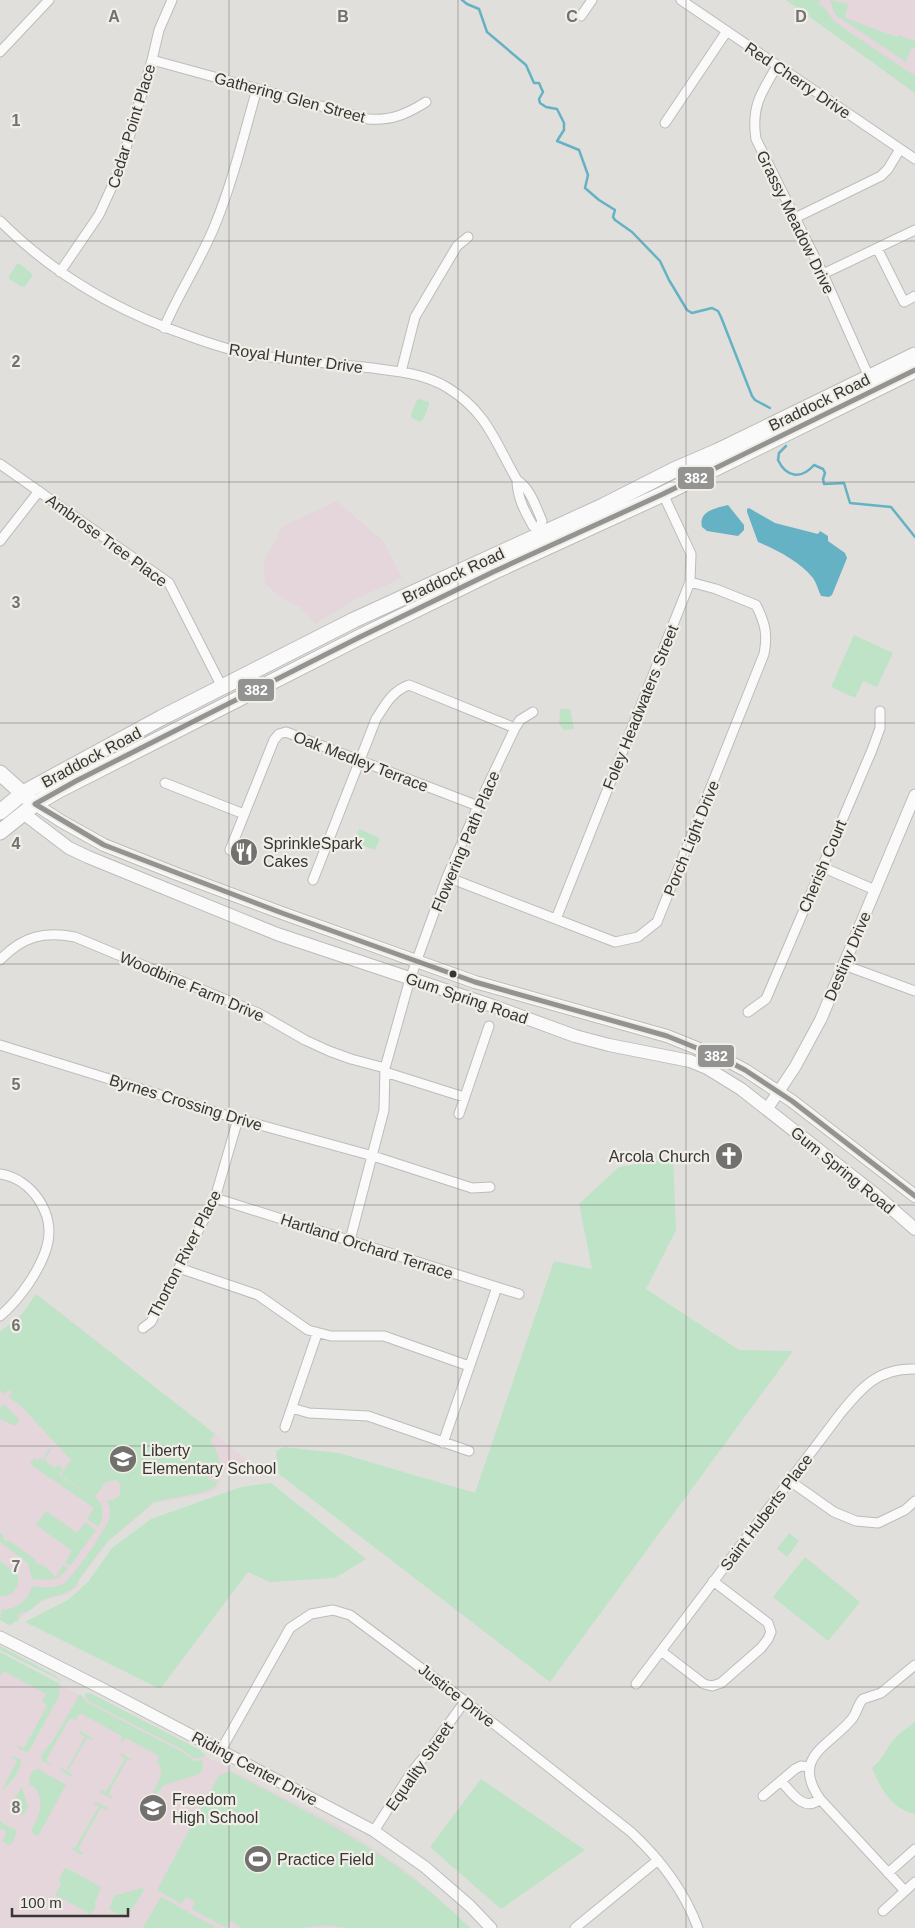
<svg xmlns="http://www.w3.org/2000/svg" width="915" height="1928" font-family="Arial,sans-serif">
  <rect width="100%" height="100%" fill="#e1dfdc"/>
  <!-- education -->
  <path fill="#e4d6db" d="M786 0H915V93L787 0Z
    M337 501 384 542 402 578 358 598 315 624 300 607 283 599 265 584 263 567 266 557 283 526Z
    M37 1294 269 1477 224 1472 217 1489 206 1494 154 1503 108 1542 80 1579 78 1586 67 1595 58 1596 41 1602 10 1625 0 1620V1332L18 1319Z
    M0 1652 59 1685 201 1754 346 1829 412 1875 470 1928H0Z"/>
  <!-- green -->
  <path fill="#bee3c7" d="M786 0H820L819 4 810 1 824 7 832 19 839 25 915 76V93Z
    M830 0 848 4 845 18 897 37 898 35 915 41V48H911L906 62 837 16 834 12Z
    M17 264H20L33 275 25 286 22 287 9 279V276Z
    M419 399 429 402V405L423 420 420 422 412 418 411 415 417 400Z
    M854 635 893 653 877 687 863 681 855 698 831 687Z
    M560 709H570L574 729 564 730 559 724Z
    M359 829 380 838 375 850 354 842Z
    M673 1158 676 1230 646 1289 739 1350 793 1351 550 1682 279 1474 276 1451 284 1447 339 1453 475 1493 554 1261 592 1269 579 1204 619 1167Z
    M36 1294 215 1434 210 1440C218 1452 221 1462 220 1477H208V1480L218 1481 215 1487 204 1492 154 1502 107 1542 79 1579C73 1596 55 1594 41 1601 37 1604 33 1609 28 1611 24 1613 22 1611 18 1615L19 1620 9 1625 0 1620 2 1610C17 1609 28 1601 32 1586 42 1587 54 1589 63 1584 73 1578 108 1527 110 1516 111 1510 109 1506 107 1500H113L120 1495V1484L116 1480 106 1482 95 1497C104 1505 105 1516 98 1527L87 1519 94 1508 30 1464 34 1458 38 1461 41 1457V1461L50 1448 51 1450 44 1460 55 1468 58 1465 63 1469 59 1475 95 1499 61 1475 72 1458 78 1462 72 1457 70 1459 68 1457 21 1406 9 1397 12 1393 9 1390 5 1394 0 1390V1332L23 1313Z
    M4 1404 19 1419 17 1425H14L0 1419V1409Z
    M271 1483 366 1559 335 1578 270 1582 248 1572 160 1689 25 1622 68 1600 88 1582 112 1548 151 1519 241 1487Z
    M46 1511 77 1533 85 1522 96 1530 70 1566 65 1562 72 1551 36 1525Z
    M0 1533 4 1536 3 1539 7 1542 8 1540 36 1560 35 1562 40 1565 41 1564 52 1572 51 1574 56 1577 63 1565 68 1568C57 1582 49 1580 32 1579L28 1563 0 1542Z
    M789 1533 799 1541 787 1557 777 1549Z
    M805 1557 860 1602 828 1641 773 1597Z
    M0 1561 18 1575C20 1587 13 1598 0 1596Z
    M0 1646 56 1676 62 1681 0 1650Z
    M0 1652 60 1684 59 1696 30 1749 27 1752 18 1748V1746L24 1748 47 1706 42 1701 46 1694 4 1671 0 1677Z
    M86 1693 92 1694 200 1750 205 1755 200 1758H194L181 1749 88 1701 85 1696Z
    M80 1694 86 1702 184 1753 195 1761 202 1760C205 1766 202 1772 197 1775L164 1785 156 1794H153C156 1782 167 1774 157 1762L159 1756 126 1738 121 1743 122 1736 80 1713 76 1720 70 1718 46 1760 52 1765 42 1761 41 1755 52 1742Z
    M915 1722V1814C891 1809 881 1789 872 1768 882 1760 884 1753 891 1743 898 1734 906 1729 915 1722Z
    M80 1731 94 1739 92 1740 87 1738 69 1769 67 1771 73 1775 71 1777 59 1769 62 1768 66 1771 85 1737 80 1734Z
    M121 1753 133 1761 127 1760 108 1794 113 1797 112 1799 100 1792 102 1790 106 1792 125 1759 120 1755Z
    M12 1756 21 1760C21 1771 10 1784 2 1790L17 1761 12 1758Z
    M38 1769 66 1785 38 1836H36L31 1831C39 1816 47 1799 32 1785L30 1786 29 1778 33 1771Z
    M229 1771C318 1817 399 1856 470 1928H346L326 1925 301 1928H240V1927L230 1921 226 1928 192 1909 195 1902 186 1897 181 1904 157 1890 218 1777Z
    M481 1779 585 1850 501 1909 430 1847Z
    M22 1787 28 1807 24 1814 18 1815 12 1812 10 1806Z
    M94 1801 108 1808 105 1810 101 1807 78 1849 83 1853 81 1855 69 1847 75 1848 99 1806 94 1804Z
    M0 1820 4 1824 17 1831 12 1844 9 1845 2 1841 7 1832 0 1828Z
    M66 1868 101 1887 95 1902V1910L91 1912V1914L55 1895 61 1885 59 1879 64 1869Z
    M142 1888 144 1890 130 1912 120 1915 109 1909 114 1896Z
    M161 1897 217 1928H143Z"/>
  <!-- water -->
  <path fill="#64b2c3" d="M728 505 744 525V530L738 536 707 531 702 527C698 511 716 508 728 505Z
    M749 508 775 523 818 534 820 531 828 536V541L845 553 847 558 832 595 829 597 821 596C818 590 817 584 813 578 799 561 777 550 758 542L747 512V509Z"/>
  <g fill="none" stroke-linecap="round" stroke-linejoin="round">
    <!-- stream -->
    <path stroke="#64b2c3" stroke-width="2.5" d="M462 0 467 4 479 9 487 32 526 65 534 83H539L543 92 539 99 540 103 546 107 557 109 564 123V130L557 141 579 150 588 175 585 188 599 200 615 210 613 217 615 220 632 232 660 261 669 280 687 310 692 313 712 308 718 311 721 317 752 396 755 400 770 408
      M786 446 779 453 778 460C786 477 801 480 814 465L823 469 825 473 823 479 824 484 844 483 850 503 891 507 915 537"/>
    <defs>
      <path id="minor" d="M681 0 915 159
        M581 16 592 0
        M0 52 49 0
        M152 60 368 119C391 121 407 114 426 102
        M777 66C761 93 751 107 756 139L823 274 869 377
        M665 123 727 31
        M795 218 881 176 888 169 900 149
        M0 221C53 274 119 312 189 336 211 344 232 351 255 355 291 360 328 363 364 367 392 371 423 372 448 388 487 412 495 442 517 480 530 488 536 507 542 521L539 528 543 537
        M877 248 904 302 915 296
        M60 272 99 215 119 171 152 60 159 30 172 0
        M823 274 915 230
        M164 328C179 292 201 260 215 225 233 181 244 134 257 89
        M401 372 415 317 457 246 468 237
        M0 464 169 583 222 687
        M517 480C517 497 525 512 533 526L539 528
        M0 541 39 491
        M165 783 244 814
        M230 850 274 740 279 734 286 732 478 806
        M822 867 875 890
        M447 877 615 942 638 937 657 922 764 654C768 634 765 623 756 605L716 589 690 582
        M313 880 376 719C385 705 392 691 409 685L515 728
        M556 919 690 582 691 554 663 494
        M0 960C23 936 44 931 75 937L258 1013 305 1040 329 1051 351 1059 385 1068
        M844 965 915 991
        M748 1012 766 999 872 750 880 728V711
        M0 1045 238 1119 373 1156 472 1188 490 1187
        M385 1072 464 1097
        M459 1114 489 1026
        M0 1174C32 1179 56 1214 47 1246 40 1271 19 1300 0 1316
        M215 1198 519 1294
        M350 1240 384 1110 385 1068 410 979 447 877 478 806 515 728 520 720 533 712
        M179 1268 258 1295 308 1330 331 1336H384L469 1366
        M143 1328 151 1322 215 1198 238 1119
        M292 1408 309 1413 368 1416 469 1451
        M285 1427 317 1334
        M443 1443 497 1287
        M790 1481 834 1512 856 1521 878 1523 905 1510 915 1501
        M661 1651 704 1684 712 1686 721 1683 761 1648 768 1639 771 1632 768 1623 713 1581
        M636 1684 840 1414C862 1387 878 1368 915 1369
        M221 1750 290 1628 311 1614 333 1610 350 1615 465 1701 631 1832C660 1859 684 1890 698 1928
        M781 1781C791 1792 804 1813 820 1799
        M763 1796 795 1769 801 1766 809 1767
        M374 1831 411 1773 432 1747 465 1701
        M888 1873 915 1849
        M905 1891 820 1799C791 1757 828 1747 851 1720 857 1714 857 1705 863 1699L881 1693 915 1665
        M883 1911 915 1882
        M575 1928 658 1860"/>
      <path id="tertiary" d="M767 1109 795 1067 821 1019 915 795
        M0 1637 99 1687 374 1831 425 1867 470 1906 491 1928"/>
      <path id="secondary" d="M35 804 61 821 104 845 177 874 282 913 475 982 667 1036 724 1059 745 1070 792 1101 915 1196
        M23 813 69 848 88 857 277 934 496 1007 575 1036 609 1045 690 1061 707 1068 741 1089 876 1195 915 1229"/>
      <path id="primary" d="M0 773 30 800
        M0 812 23 793 161 718 354 620 603 506 674 470 718 451 915 355
        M0 832 35 804 59 790 360 637 493 572 663 494 915 370"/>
    </defs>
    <!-- minor casing -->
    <use href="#minor" stroke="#bdbcba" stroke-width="11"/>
    <!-- tertiary casing -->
    <use href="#tertiary" stroke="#bdbcba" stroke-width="13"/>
    <!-- secondary casing -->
    <use href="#secondary" stroke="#bdbcba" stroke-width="14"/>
    <!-- primary casing -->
    <use href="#primary" stroke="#bdbcba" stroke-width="17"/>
    <!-- minor -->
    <use href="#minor" stroke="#fafafa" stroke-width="9"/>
    <!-- tertiary -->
    <use href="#tertiary" stroke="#fafafa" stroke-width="11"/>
    <!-- secondary -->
    <use href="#secondary" stroke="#fafafa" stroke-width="12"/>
    <!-- primary -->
    <use href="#primary" stroke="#fafafa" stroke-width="15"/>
    <defs>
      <path id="bus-1" d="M915 370 663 494 493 572 360 637 76 781 35 804 104 845 282 913 475 982 667 1036 724 1059 745 1070 792 1101 915 1196"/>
    </defs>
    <!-- bus-1 casing -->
    <use href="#bus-1" stroke="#f0eee7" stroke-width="9"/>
    <!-- bus-1 -->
    <use href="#bus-1" stroke="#939392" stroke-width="5"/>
  </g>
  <!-- grid -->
  <path fill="none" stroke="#72716e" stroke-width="1" stroke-opacity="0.55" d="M229 0V1928M458 0V1928M686 0V1928M0 241H915M0 482H915M0 723H915M0 964H915M0 1205H915M0 1446H915M0 1687H915"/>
  <!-- icons -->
  <defs>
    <symbol id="restaurant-disc" viewBox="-11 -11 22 22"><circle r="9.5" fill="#72716e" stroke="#f0eee7"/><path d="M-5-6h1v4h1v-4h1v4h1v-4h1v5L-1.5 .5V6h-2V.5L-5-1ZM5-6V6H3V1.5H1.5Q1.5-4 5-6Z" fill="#fff"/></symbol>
    <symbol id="church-disc" viewBox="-11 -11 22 22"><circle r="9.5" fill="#72716e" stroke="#f0eee7"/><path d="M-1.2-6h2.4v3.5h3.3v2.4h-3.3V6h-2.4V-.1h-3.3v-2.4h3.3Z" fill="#fff"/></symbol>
    <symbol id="school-disc" viewBox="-11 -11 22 22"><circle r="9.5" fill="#72716e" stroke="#f0eee7"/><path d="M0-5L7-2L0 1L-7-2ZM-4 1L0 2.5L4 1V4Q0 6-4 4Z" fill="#fff"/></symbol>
    <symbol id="stadium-disc" viewBox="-11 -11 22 22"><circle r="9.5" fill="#72716e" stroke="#f0eee7"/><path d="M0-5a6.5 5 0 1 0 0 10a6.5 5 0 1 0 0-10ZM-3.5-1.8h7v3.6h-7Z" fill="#fff"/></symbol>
  </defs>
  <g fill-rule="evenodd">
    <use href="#restaurant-disc" x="228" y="836" width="32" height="32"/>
    <use href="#church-disc" x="713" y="1140" width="32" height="32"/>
    <use href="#school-disc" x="107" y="1443" width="32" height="32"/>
    <use href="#school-disc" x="137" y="1792" width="32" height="32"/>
    <use href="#stadium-disc" x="242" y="1843" width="32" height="32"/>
  </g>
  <!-- markers -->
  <circle fill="#373633" stroke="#f0eee7" stroke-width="2" cx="453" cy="974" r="4.5"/>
  <g text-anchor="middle" stroke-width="4.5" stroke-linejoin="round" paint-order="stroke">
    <!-- street labels -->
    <g font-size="16" fill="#373633" stroke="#f0eee7">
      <text transform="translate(798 80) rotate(34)" y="6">Red Cherry Drive</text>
      <text transform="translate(290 97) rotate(15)" y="6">Gathering Glen Street</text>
      <text transform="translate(131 126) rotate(-73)" y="6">Cedar Point Place</text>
      <text transform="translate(796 222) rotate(64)" y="6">Grassy Meadow Drive</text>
      <text transform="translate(296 358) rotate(8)" y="6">Royal Hunter Drive</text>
      <text transform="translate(819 402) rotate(-26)" y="6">Braddock Road</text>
      <text transform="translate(107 540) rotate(36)" y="6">Ambrose Tree Place</text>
      <text transform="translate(453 575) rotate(-25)" y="6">Braddock Road</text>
      <text transform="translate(640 707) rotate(-68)" y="6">Foley Headwaters Street</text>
      <text transform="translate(91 757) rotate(-28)" y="6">Braddock Road</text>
      <text transform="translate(361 761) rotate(21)" y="6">Oak Medley Terrace</text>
      <text transform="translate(691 838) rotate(-68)" y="6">Porch Light Drive</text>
      <text transform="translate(465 841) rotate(-67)" y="6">Flowering Path Place</text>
      <text transform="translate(822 866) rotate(-67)" y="6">Cherish Court</text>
      <text transform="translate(847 956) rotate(-67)" y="6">Destiny Drive</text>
      <text transform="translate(192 986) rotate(23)" y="6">Woodbine Farm Drive</text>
      <text transform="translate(467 998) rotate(19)" y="6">Gum Spring Road</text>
      <text transform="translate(186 1102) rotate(17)" y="6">Byrnes Crossing Drive</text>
      <text transform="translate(843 1170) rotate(39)" y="6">Gum Spring Road</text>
      <text transform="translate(367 1246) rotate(18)" y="6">Hartland Orchard Terrace</text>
      <text transform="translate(184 1254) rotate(-63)" y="6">Thorton River Place</text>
      <text transform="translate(766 1512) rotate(-53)" y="6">Saint Huberts Place</text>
      <text transform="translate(457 1695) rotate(38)" y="6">Justice Drive</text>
      <text transform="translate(419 1766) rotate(-55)" y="6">Equality Street</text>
      <text transform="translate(255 1768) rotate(28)" y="6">Riding Center Drive</text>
    </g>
    <!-- poi labels -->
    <g font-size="16" fill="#373633" stroke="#f0eee7" text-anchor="start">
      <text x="263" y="849">SprinkleSpark<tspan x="263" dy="18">Cakes</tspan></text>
      <text x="710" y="1162" text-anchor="end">Arcola Church</text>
      <text x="142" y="1456">Liberty<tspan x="142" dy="18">Elementary School</tspan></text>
      <text x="172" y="1805">Freedom<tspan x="172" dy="18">High School</tspan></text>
      <text x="277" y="1865">Practice Field</text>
    </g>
  </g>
  <g font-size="16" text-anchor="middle" font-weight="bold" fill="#72716e" stroke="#f0eee7" stroke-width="4.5" stroke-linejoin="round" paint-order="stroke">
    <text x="114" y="22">A</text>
    <text x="343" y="22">B</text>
    <text x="572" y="22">C</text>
    <text x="801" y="22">D</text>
    <text x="16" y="126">1</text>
    <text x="16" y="367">2</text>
    <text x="16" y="608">3</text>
    <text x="16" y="849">4</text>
    <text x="16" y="1090">5</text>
    <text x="16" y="1331">6</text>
    <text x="16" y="1572">7</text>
    <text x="16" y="1813">8</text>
  </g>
  <g stroke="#f0eee7" stroke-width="2">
    <rect x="677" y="466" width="38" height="24" rx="5" fill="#939392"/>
    <rect x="237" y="678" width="38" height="24" rx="5" fill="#939392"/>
    <rect x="697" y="1044" width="38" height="24" rx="5" fill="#939392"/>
  </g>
  <g font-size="14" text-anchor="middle" font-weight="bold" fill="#fff">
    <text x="696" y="483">382</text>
    <text x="256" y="695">382</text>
    <text x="716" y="1061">382</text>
  </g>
  <!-- scale -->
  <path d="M12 1908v8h116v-8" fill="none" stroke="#373633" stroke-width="2.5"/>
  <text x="20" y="1908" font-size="15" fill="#373633" stroke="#f0eee7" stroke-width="4" paint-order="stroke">100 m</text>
</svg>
